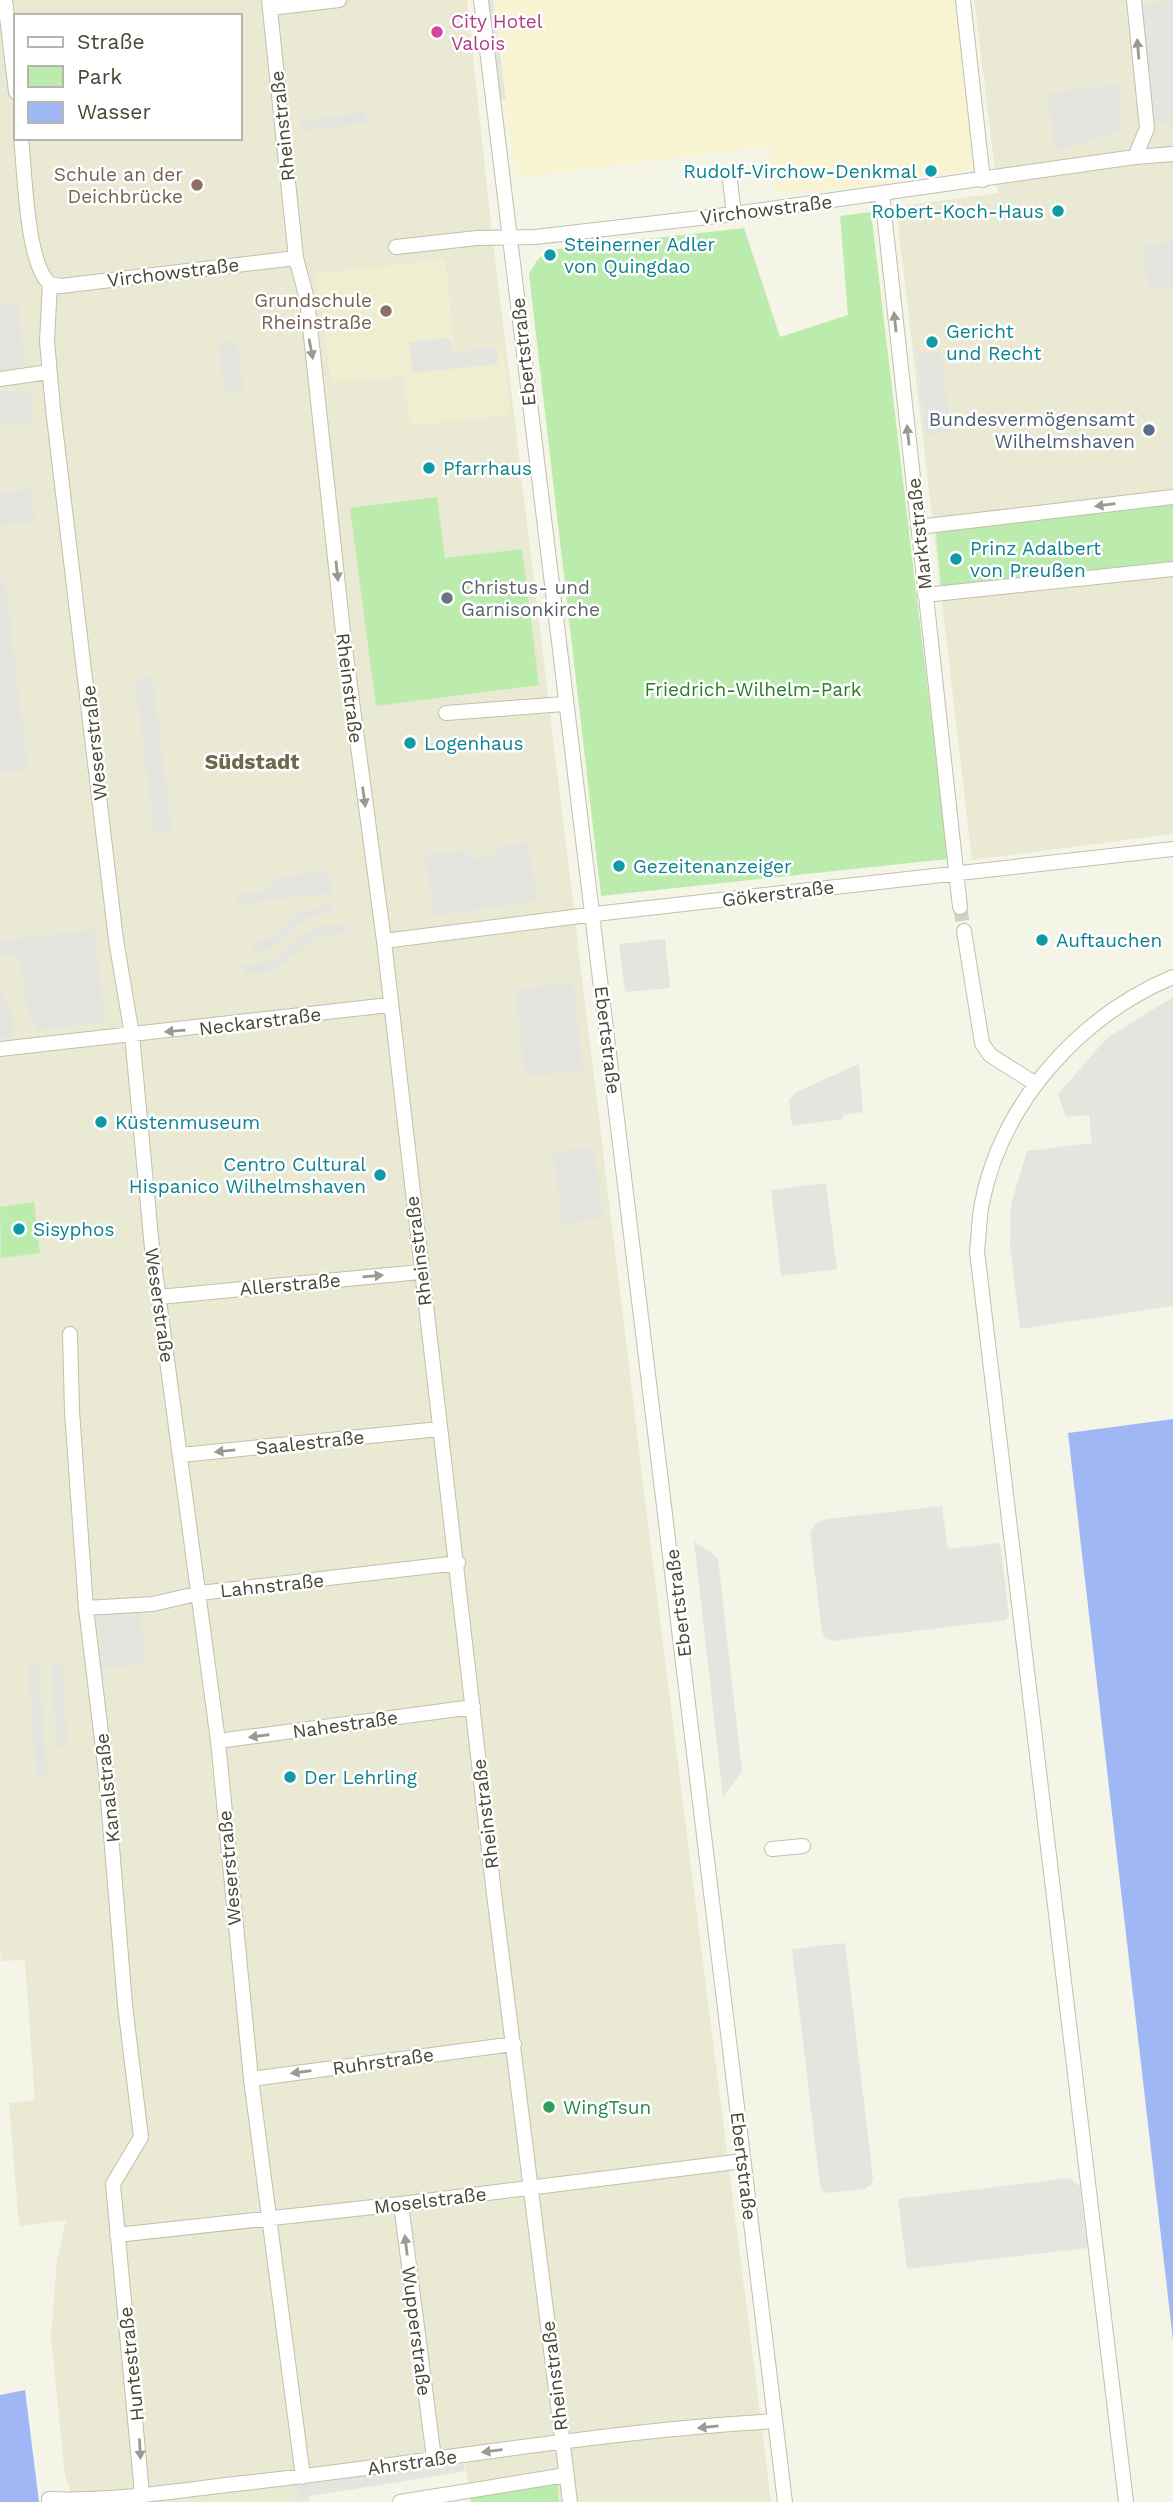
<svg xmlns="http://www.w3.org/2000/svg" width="1173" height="2502" font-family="'Work Sans',sans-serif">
  <rect width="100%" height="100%" fill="#f4f5e7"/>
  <!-- residential -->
  <path fill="#e9e9d4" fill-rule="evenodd" d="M0 0H467L490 216 648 1524 771 2502H559L556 2484 471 2498 465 2467 309 2489 310 2502H74L65 2475 51 2337 57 2259 66 2220 19 2226 9 2103 35 2100 25 1960 1 1961 0 1949ZM16 16H240V138H16Z
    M974 0H1173V834L972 860 897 215 909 205 998 193Z"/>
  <!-- commercial -->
  <path fill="#f8f3d1" d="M489 0H954L974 168 873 185 789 193 776 192 769 146 524 177 516 171Z"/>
  <!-- education -->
  <path fill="#eeefd0" d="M445 259 455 350 503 345 511 415 410 426 404 376 331 383 317 277 320 273Z"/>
  <!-- green -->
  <path fill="#bcecad" d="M871 212 948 859 601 896 529 274 537 260 549 250 744 228 780 337 848 315 840 216Z
    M437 497 445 558 522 549 539 685 376 706 350 508Z
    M1173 502V563L941 588 936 530Z
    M34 1202 40 1253 1 1258 0 1207Z
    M557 2483 559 2502H471V2498Z"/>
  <!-- parking -->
  <path fill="#e5e5df" d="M488 0H493L506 100H500Z
    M1173 1V124L1150 126 1136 5Z
    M1118 84 1121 131 1055 151 1048 93Z
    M365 112 366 123 301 131 299 121Z
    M1173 241V286L1149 289 1142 245Z
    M18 304 25 367 0 370V305Z
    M451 338 453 351 496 347 498 364 413 373 409 342Z
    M237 341 243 390 224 393 218 343Z
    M941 351 951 432 926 435 916 354Z
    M30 390 34 422 0 425V393Z
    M31 489 35 522 0 526V493Z
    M0 578H5L28 769 0 773Z
    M152 677 172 831 154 833 135 679Z
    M528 842 537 901 434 916 425 855 469 849 471 859 496 856 495 847Z
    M329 871 332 893 236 904 235 894 271 890 270 879Z
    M330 904 331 912 309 916 267 950 253 953V942L268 939 298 913Z
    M346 924 347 933 317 936 275 971 243 975 242 965 272 961 316 926Z
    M94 929 105 1022 37 1030 36 1023 28 1019 20 956 2 957 0 941Z
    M665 939 670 988 625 992 619 944Z
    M573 982 583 1070 525 1077 515 990Z
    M0 988 13 1018V1038H0Z
    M1173 997V1306L1020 1329 1010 1244 1011 1204 1027 1151 1092 1143 1089 1115 1066 1117 1058 1094 1107 1038Z
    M859 1064 863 1112 843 1115V1119L792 1126 789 1100 796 1092Z
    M594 1147 603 1218 562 1224 553 1152Z
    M826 1183 837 1269 781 1276 771 1190Z
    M942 1506 948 1549 1000 1543 1009 1615 1006 1620 832 1641 826 1638 822 1632 810 1532 815 1524 827 1519Z
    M694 1541 718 1558 742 1772 723 1797Z
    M140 1608 145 1664 102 1669 97 1613Z
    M39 1664 47 1774 36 1775 28 1665Z
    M51 1664H62L68 1746 57 1747Z
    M845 1943 873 2178 871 2185 864 2189 829 2193 823 2191 820 2185 792 1949Z
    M1069 2178 1080 2186 1087 2248 907 2269 898 2199Z
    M462 2459 465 2471 299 2498 297 2486Z"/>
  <!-- water -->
  <path fill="#9fb7f5" d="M1173 1419V2340L1068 1433Z
    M25 2390 39 2502H0V2395Z"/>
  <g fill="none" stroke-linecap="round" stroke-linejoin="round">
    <!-- minor-tunnel -->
    <path stroke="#d2d2c3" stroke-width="14" stroke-dasharray="14 7" stroke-linecap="butt" d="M960 907 964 931"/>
    <defs>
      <path id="minor" d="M5 0 16 92
        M269 0 296 258 307 299 344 641 384 941 494 1894 570 2502
        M481 0 785 2502
        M963 0 983 180
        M1134 0 1147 128 1135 157
        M270 8 339 0
        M21 138C25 171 26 264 50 284
        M730 181 734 214
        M882 194 960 907
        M396 247 477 238 535 237 734 214 1135 157 1173 154
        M50 284 47 341 53 409 116 940 132 1035 152 1248 218 1741 251 2079 303 2477
        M50 284 61 286 296 258
        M0 379 49 372
        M918 527 1173 497
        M925 595 1173 569
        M446 713 564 704
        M964 931 982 1043 990 1055 1036 1084
        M384 941 604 913 1173 849
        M0 1049 389 1005
        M159 1297 420 1272
        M70 1334 72 1411 86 1608 106 1774 125 2005 141 2137 113 2184 142 2494
        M181 1455 439 1429
        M86 1608 153 1604 200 1593 458 1563
        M218 1741 473 1707
        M772 1849 803 1846
        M251 2079 514 2044
        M401 2204 434 2458
        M117 2235 401 2204 743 2161
        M49 2499C114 2502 180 2490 244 2483 421 2464 598 2431 775 2421
        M400 2502 566 2475
        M1126 2502 977 1251C979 1235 979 1218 982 1203 1002 1102 1080 1016 1173 977"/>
    </defs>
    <!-- minor casing -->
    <use href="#minor" stroke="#c1c0a9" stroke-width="16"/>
    <!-- minor -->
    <use href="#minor" stroke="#fff" stroke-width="14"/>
  </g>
  <!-- one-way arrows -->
  <defs><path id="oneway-solid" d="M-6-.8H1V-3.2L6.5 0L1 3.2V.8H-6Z" transform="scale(1.75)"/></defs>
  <g fill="#9a9a90">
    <use href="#oneway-solid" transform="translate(1138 49) rotate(-95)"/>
    <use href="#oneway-solid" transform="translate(895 322) rotate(-96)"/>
    <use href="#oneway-solid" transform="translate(311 349) rotate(79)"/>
    <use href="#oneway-solid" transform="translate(908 435) rotate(-96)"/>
    <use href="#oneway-solid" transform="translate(1105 505) rotate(173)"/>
    <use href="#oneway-solid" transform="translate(337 571) rotate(84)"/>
    <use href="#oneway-solid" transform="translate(364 797) rotate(82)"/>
    <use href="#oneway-solid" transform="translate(175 1031) rotate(175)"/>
    <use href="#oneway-solid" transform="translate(373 1276) rotate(-5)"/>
    <use href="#oneway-solid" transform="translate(225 1451) rotate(174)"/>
    <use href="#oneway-solid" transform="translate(259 1736) rotate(172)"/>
    <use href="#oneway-solid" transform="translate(301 2072) rotate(172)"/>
    <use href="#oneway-solid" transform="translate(406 2245) rotate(-97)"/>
    <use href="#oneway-solid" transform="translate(708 2427) rotate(174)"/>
    <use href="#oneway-solid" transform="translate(140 2449) rotate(87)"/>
    <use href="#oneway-solid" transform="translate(492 2451) rotate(173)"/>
  </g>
  <!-- markers -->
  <circle fill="#d1479c" stroke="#fff" stroke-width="2.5" cx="437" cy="32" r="7"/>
  <g fill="#0f9aa8" stroke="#fff" stroke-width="2.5">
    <circle cx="931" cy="171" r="7"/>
    <circle cx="1058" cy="211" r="7"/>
    <circle cx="550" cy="255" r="7"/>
    <circle cx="932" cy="342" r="7"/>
    <circle cx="429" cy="468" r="7"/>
    <circle cx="956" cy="559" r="7"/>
    <circle cx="410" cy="743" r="7"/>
    <circle cx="619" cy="866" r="7"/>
    <circle cx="1042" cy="940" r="7"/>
    <circle cx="101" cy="1122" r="7"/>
    <circle cx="380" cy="1175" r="7"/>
    <circle cx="19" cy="1229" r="7"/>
    <circle cx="290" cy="1777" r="7"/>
  </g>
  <g fill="#8d6e63" stroke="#fff" stroke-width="2.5">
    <circle cx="197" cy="185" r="7"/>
    <circle cx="386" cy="311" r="7"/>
  </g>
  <circle fill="#5c6f8a" stroke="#fff" stroke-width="2.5" cx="1149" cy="430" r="7"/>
  <circle fill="#6b7280" stroke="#fff" stroke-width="2.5" cx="447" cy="598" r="7"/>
  <circle fill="#2e9e5b" stroke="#fff" stroke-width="2.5" cx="549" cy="2107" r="7"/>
  <g text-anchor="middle" stroke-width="5" stroke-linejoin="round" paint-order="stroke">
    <!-- hotel labels -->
    <g font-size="19" fill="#b23c85" stroke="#fff" text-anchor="start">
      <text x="451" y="28">City Hotel<tspan x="451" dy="22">Valois</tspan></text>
    </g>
    <!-- street labels -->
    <g font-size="19" fill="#484735" stroke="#fff">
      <text transform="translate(282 126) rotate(-96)" y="7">Rheinstraße</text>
      <text transform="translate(766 209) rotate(-7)" y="7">Virchowstraße</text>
      <text transform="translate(173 272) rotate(-7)" y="7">Virchowstraße</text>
      <text transform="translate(523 352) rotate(-96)" y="7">Ebertstraße</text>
      <text transform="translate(919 534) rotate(-96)" y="7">Marktstraße</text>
      <text transform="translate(350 688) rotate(83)" y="7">Rheinstraße</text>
      <text transform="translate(94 743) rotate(-96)" y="7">Weserstraße</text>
      <text transform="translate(778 893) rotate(-7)" y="7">Gökerstraße</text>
      <text transform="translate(260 1021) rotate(-7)" y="7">Neckarstraße</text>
      <text transform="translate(608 1040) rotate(83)" y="7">Ebertstraße</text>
      <text transform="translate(418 1251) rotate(-97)" y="7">Rheinstraße</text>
      <text transform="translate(290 1284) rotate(-5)" y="7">Allerstraße</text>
      <text transform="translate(160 1305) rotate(82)" y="7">Weserstraße</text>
      <text transform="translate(310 1442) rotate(-6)" y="7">Saalestraße</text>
      <text transform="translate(272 1585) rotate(-6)" y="7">Lahnstraße</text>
      <text transform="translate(678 1603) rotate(-97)" y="7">Ebertstraße</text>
      <text transform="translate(345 1724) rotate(-8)" y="7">Nahestraße</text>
      <text transform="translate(107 1788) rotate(-96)" y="7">Kanalstraße</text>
      <text transform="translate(485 1814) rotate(-97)" y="7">Rheinstraße</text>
      <text transform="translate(229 1868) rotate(-95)" y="7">Weserstraße</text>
      <text transform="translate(383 2061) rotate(-8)" y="7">Ruhrstraße</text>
      <text transform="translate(744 2166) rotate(83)" y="7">Ebertstraße</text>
      <text transform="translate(430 2200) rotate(-7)" y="7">Moselstraße</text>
      <text transform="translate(417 2331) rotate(83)" y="7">Wupperstraße</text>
      <text transform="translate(131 2364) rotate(-96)" y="7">Huntestraße</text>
      <text transform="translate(554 2376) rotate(-97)" y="7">Rheinstraße</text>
      <text transform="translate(412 2462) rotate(-8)" y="7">Ahrstraße</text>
    </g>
    <!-- culture labels -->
    <g font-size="19" fill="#0d838f" stroke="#fff" text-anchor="start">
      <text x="917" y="178" text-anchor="end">Rudolf-Virchow-Denkmal</text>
      <text x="1044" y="218" text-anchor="end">Robert-Koch-Haus</text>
      <text x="564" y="251">Steinerner Adler<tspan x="564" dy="22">von Quingdao</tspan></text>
      <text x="946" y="338">Gericht<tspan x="946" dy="22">und Recht</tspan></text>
      <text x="443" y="475">Pfarrhaus</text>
      <text x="970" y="555">Prinz Adalbert<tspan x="970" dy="22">von Preußen</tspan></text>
      <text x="424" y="750">Logenhaus</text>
      <text x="633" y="873">Gezeitenanzeiger</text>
      <text x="1056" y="947">Auftauchen</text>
      <text x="115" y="1129">Küstenmuseum</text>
      <text x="366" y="1171" text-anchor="end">Centro Cultural<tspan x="366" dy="22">Hispanico Wilhelmshaven</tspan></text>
      <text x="33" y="1236">Sisyphos</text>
      <text x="304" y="1784">Der Lehrling</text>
    </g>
    <!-- education labels -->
    <g font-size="19" fill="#785e54" stroke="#fff" text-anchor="end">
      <text x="183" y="181">Schule an der<tspan x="183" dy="22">Deichbrücke</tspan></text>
      <text x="372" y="307">Grundschule<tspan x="372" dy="22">Rheinstraße</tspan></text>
    </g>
    <!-- service labels -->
    <g font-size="19" fill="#4e5e75" stroke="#fff" text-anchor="end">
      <text x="1135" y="426">Bundesvermögensamt<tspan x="1135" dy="22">Wilhelmshaven</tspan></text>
    </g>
    <!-- worship labels -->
    <g font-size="19" fill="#5b616d" stroke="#fff" text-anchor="start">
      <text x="461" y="594">Christus- und<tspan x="461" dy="22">Garnisonkirche</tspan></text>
    </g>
    <!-- park labels -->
    <g font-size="19" fill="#2a7e24" stroke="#fff">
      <text x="753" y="696">Friedrich-Wilhelm-Park</text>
    </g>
    <!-- leisure labels -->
    <g font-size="19" fill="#27864d" stroke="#fff" text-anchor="start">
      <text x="563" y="2114">WingTsun</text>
    </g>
    <!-- neighbourhood labels -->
    <g font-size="21" font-weight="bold" fill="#6c694c" stroke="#fff">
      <text x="252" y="769">Südstadt</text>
    </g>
  </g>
  <!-- legend -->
  <rect x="14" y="14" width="228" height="126" fill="#ffffff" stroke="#b6b5ae" stroke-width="2"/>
  <rect x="28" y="37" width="35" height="10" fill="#ffffff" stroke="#b6b5ae" stroke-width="2"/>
  <text x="77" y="49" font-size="21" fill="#484735">Straße</text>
  <rect x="28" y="66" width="35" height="21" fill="#bcecad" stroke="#b6b5ae" stroke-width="2"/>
  <text x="77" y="84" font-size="21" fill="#484735">Park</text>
  <rect x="28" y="102" width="35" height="21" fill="#9fb7f5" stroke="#b6b5ae" stroke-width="2"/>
  <text x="77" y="119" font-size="21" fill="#484735">Wasser</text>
</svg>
